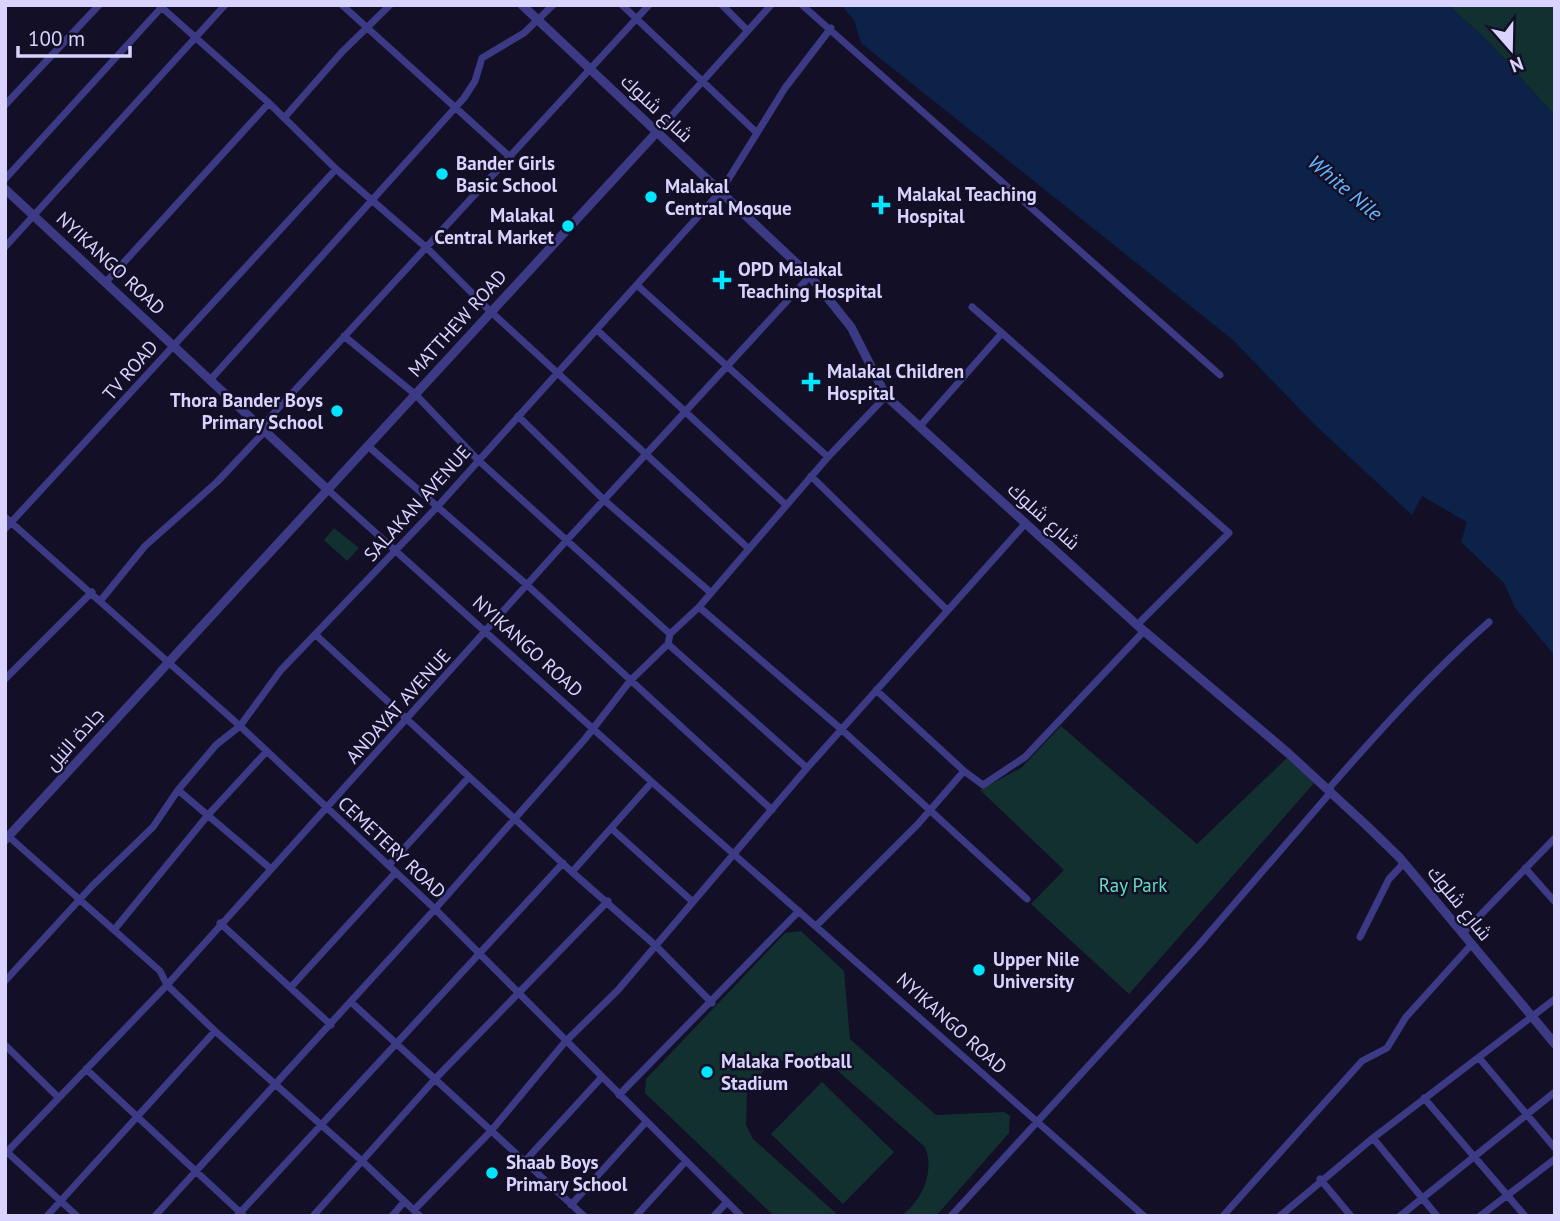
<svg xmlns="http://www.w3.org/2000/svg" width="1560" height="1221" font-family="'PT Sans',Cairo,sans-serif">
  <rect width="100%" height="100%" fill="#130f26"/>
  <!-- green -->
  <path fill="#12302f" d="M1448 5H1555V116L1488 41Z
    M334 528 359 548 347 561 324 540Z
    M1061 726 1197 844 1287 758 1314 783 1129 994 1031 904 1064 870 980 790 1021 768Z
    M801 931 844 971 850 1039 936 1115 1004 1112 1010 1116 1009 1133 936 1216H901C922 1201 935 1172 925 1147L824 1059 793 1056 766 1068 747 1092 746 1125 753 1139 839 1216H774L645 1093 646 1079 785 933Z
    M822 1082 894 1152 843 1204 771 1134Z"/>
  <!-- water -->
  <path fill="#0c2248" d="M841 5H1448L1488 41 1555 116V656L1515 608 1504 583 1461 542 1467 522 1422 496 1412 515 1315 425 1233 340 861 43 854 20Z"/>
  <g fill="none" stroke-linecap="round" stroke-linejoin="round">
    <!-- minor -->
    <path stroke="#3d3a85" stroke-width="7" d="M159 5 269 103 336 169 428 249 490 311 748 548
      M342 5 511 158
      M622 5 757 133
      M722 5 747 30
      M802 5 1220 375
      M5 105 99 5
      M284 118 342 52 390 5
      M657 132 771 5
      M5 179 161 8
      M5 247 225 5
      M106 282 269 103
      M638 286 828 457
      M597 330 786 505
      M1002 333 1229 533 1137 625
      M344 336 416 395 478 460 670 634
      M211 379 464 98 475 81 482 58 524 33 553 5
      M518 416 604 500 710 592
      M921 425 1002 333 972 307
      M262 426 649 5
      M368 446 527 585 772 810
      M811 476 947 610
      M327 489 652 782 1144 1216
      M5 517 240 726 435 909 741 1216
      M5 529 336 169
      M101 600 145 546 217 482 266 430
      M699 607 841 729 1027 899
      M317 636 572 872 656 946 712 1003
      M668 644 807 768
      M5 679 92 592
      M876 690 964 771
      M178 790 271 869
      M612 829 693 902
      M7 835 160 971 167 985 215 1031 362 1161 420 1216
      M389 865 469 777
      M1525 868 1555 902
      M572 872 652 782
      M220 923 331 1025
      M816 926 918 824 964 771 983 785 1025 757 1144 631
      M114 930 208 815 267 751
      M1462 934 1555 838
      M1360 937 1389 879 1404 863
      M5 981 92 886 153 827 178 790 216 745 240 726 281 670 438 506 721 191 785 88 831 28
      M291 987 396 872
      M351 1002 584 1216
      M5 1045 58 1097
      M1480 1059 1555 1148
      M86 1069 244 1216
      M619 1095 799 911
      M1424 1098 1525 1216
      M1373 1138 1437 1216
      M7 1152 77 1216
      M5 1154 167 985 567 540 810 276
      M525 1161 601 1078
      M1320 1179 1351 1216
      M571 1205 646 1122
      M414 1210 491 1131 565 1042 618 990 807 768 1025 524
      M47 1216 215 1031
      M155 1216 435 909 585 739 630 681 668 644 670 634 699 607 828 457 886 396
      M237 1216 563 863
      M313 1216 435 1079 608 901
      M392 1216 404 1202
      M636 1216 686 1161
      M714 1216 727 1202
      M951 1216 1198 946 1330 793 1331 786C1381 729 1432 672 1489 622
      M1223 1216 1362 1061 1387 1048 1406 1017 1471 945
      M1280 1216 1373 1138 1555 999
      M1400 1216 1555 1092
      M1480 1216 1555 1159"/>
    <!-- tertiary -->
    <path stroke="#3d3a85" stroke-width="9" d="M522 5 810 276 851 327 886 396 1137 625 1288 753 1366 825 1399 857 1555 1044
      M5 189 327 489
      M5 840 657 132"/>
  </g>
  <!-- markers -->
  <g fill="#00e5ff" stroke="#130f26" stroke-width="2.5">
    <circle cx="442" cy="174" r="7"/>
    <circle cx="651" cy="197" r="7"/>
    <path d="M877.5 194.5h7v7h7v7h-7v7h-7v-7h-7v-7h7z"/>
    <circle cx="568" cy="226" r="7"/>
    <path d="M718.5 269.5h7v7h7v7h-7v7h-7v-7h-7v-7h7z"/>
    <path d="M807.5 371.5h7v7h7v7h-7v7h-7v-7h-7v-7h7z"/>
    <circle cx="337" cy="411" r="7"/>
    <circle cx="979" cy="970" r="7"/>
    <circle cx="707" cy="1072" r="7"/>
    <circle cx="492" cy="1173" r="7"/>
  </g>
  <g text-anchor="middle" stroke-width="5" stroke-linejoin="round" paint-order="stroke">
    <!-- street labels -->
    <g font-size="19" fill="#d9d4ff" stroke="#130f26">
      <text transform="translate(657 108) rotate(43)" y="7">شارع شلوك</text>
      <text transform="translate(111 263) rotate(43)" y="7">NYIKANGO ROAD</text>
      <text transform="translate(457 323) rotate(-48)" y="7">MATTHEW ROAD</text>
      <text transform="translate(130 370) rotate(-49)" y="7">TV ROAD</text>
      <text transform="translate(417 503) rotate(-48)" y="7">SALAKAN AVENUE</text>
      <text transform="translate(1044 516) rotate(42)" y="7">شارع شلوك</text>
      <text transform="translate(528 646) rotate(42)" y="7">NYIKANGO ROAD</text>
      <text transform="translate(398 706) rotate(-48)" y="7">ANDAYAT AVENUE</text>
      <text transform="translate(74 739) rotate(-48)" y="7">جادة النيل</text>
      <text transform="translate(392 847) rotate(43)" y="7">CEMETERY ROAD</text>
      <text transform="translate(1460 903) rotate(51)" y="7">شارع شلوك</text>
      <text transform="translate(952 1023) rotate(42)" y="7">NYIKANGO ROAD</text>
    </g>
    <!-- poi labels -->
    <g font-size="19" font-weight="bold" fill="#d9d4ff" stroke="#130f26" text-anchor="start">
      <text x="456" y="170">Bander Girls<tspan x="456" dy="22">Basic School</tspan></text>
      <text x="665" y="193">Malakal<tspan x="665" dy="22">Central Mosque</tspan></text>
      <text x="897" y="201">Malakal Teaching<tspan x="897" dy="22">Hospital</tspan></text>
      <text x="554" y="222" text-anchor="end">Malakal<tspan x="554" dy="22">Central Market</tspan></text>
      <text x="738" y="276">OPD Malakal<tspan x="738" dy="22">Teaching Hospital</tspan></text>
      <text x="827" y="378">Malakal Children<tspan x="827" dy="22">Hospital</tspan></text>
      <text x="323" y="407" text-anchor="end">Thora Bander Boys<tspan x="323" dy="22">Primary School</tspan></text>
      <text x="993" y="966">Upper Nile<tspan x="993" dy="22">University</tspan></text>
      <text x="721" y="1068">Malaka Football<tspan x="721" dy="22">Stadium</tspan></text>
      <text x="506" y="1169">Shaab Boys<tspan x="506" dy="22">Primary School</tspan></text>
    </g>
    <!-- park labels -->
    <g font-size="19" fill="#5fe0c0" stroke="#130f26">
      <text x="1133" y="892">Ray Park</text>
    </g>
    <!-- water labels -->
    <g font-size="21" font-style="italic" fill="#62b6ff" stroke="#130f26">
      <text transform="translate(1345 188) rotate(40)" y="7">White Nile</text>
    </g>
  </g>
  <!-- border -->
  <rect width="1560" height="1221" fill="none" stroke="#d9d4ff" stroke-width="14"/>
  <!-- north arrow -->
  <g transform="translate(1511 49) rotate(160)" stroke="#130f26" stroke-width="5" paint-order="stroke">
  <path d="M0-5L12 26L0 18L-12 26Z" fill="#d9d4ff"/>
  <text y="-10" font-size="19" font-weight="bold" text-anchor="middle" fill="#d9d4ff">N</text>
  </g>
  <!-- scale -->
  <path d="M18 46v10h112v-10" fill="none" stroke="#d9d4ff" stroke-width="3.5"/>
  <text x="28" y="46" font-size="21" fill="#d9d4ff" stroke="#130f26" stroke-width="5" paint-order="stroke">100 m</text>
</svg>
